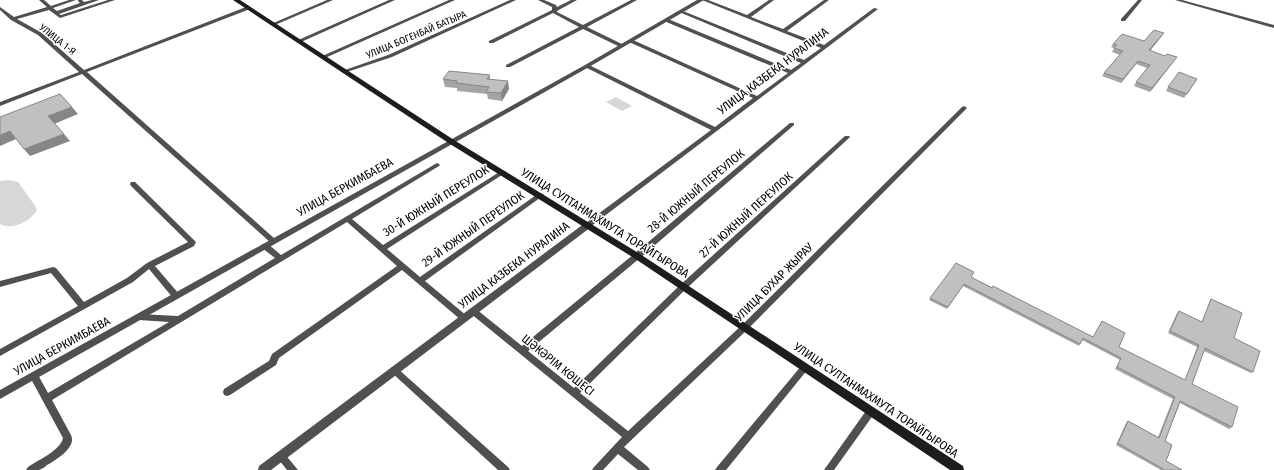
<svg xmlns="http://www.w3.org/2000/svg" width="1274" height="470" font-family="'Fira Sans Condensed',sans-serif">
  <rect width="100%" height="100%" fill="#fff"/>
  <!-- green -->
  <path fill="#d7d7d7" d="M616 97 632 106 622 111 606 102Z
    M9 180 18 182 36 207 37 210C31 221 12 231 0 224V181Z"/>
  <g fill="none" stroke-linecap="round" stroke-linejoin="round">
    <!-- minor -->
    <path fill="#505050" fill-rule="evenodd" d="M39 0H44L51 6 69 0H76L53 8 57 11 80 3 78 1V0H82L84 2 92 0H99L59 14 61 15 108 0H115L60 18 49 10 17 19 42 33 84 70 246 7H250V9L87 72 275 239 277 241 275 243H271L82 74 0 106V102L79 72 38 35 11 20 0 10V7L14 17 47 7Z
      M327 0H333L275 25 271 24Z
      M389 0H395L301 42 296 41Z
      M449 0H455L325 58 323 59 320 57Z
      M510 0H516L392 57 347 72H343L342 71 388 55Z
      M538 0H544L556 5 557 7 571 0H577L557 11V12L583 25 631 0H637L587 27 624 45V47H620L583 29 510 67H506V65L579 27 553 13 493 43H489V41L552 10V7Z
      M702 0H708L747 15 769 0H774L751 17 783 29 824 0H829L787 31 824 45 874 8 878 9 590 227H586L585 225 586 223 711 130 585 67V65H589L715 127 753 98 629 42V40H633L757 96 788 73 664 21V19H668L791 70 801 63 679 12 683 11 804 60 821 48Z
      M1138 0H1142L1125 21H1121V19Z
      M1175 0H1182L1274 25V28Z
      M964 106 967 108 966 109 748 329 624 447 648 467 650 470H638L618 454 603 470H592L594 467 622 437 470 313 469 311 470 309 473 308 476 309 522 346 634 254 790 123H794V125L640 258 528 351 574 388 680 285 845 136H849L850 137 849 138 686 289 580 393 628 431 742 325 962 107Z
      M437 163 439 164 440 165 439 166 352 219 383 245 501 171H505L506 172 505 173 387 249 420 277 539 193H541L544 195 425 281 467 316 468 318 467 320 464 321 461 320 402 270 279 358 276 365 230 395 227 396 224 395 223 392 224 389 269 361 272 354 397 266 347 222 52 400 71 435C77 447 56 460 47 465 45 467 42 469 39 470 35 470 30 470 26 470L28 467C38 460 60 451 63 438L31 379 30 376 31 373 34 372 37 373 48 393 169 322 139 320 136 319 135 317 136 315 139 314 178 316 275 258 262 248 261 246 262 244H268L281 255Z
      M131 182H135L196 242 194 246 155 266 179 294 180 296 179 298H173L149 269 133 282 0 356V349L78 306 51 273 0 287V281L53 267 56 268 84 302 127 278 147 263 188 242 131 186 130 184Z
      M805 364 808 365 809 367 808 369 726 470H715L717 467 802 365Z
      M394 366 397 368 508 467 510 470H498L391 372 390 370 391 368Z
      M871 407 874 408 875 411 874 414 834 470H824L868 408Z
      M281 452 284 453 298 470H287L276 456 278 453Z"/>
    <!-- tertiary -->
    <path fill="#505050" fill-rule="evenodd" d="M697 0H704L589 67 0 399V390L585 65Z
      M588 222 592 225 591 227 271 470H258L259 466 585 223Z"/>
    <!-- secondary -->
    <path fill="#1d1d1d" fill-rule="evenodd" d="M233 0H240L454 140 640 254 963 466 964 470H950L634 258 450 144Z"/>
  </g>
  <!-- wall -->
  <path fill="#a5a5a5" d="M1161 37 1150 51 1174 61 1150 92 1134 86 1136 82 1147 68 1136 64 1121 83 1102 76 1104 73 1120 55 1112 52 1114 48 1111 47 1113 44 1144 41Z
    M490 75V79L509 89 502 101 488 99 487 94 457 91V88L445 87 443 79Z
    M1197 79 1184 98 1166 91 1168 87Z
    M974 272 971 277 1093 337 1102 321 1119 347 1185 380 1197 347 1168 333 1177 313 1179 311 1202 322 1210 301 1211 299 1253 372 1251 373 1204 351 1192 384 1232 427 1229 429 1180 403 1165 441 1166 461 1182 470H1161L1116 445 1126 423 1128 421 1158 437 1173 399 1115 369 1120 360 1082 340 1079 346 963 286 947 309 929 300 930 298Z"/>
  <!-- shaded-wall -->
  <path fill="#868686" d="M1164 33 1161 37 1147 54 1149 50Z
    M1177 57 1174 61 1150 92 1152 88Z
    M1138 61 1136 64 1121 83 1123 79Z
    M508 81 509 89 502 101 501 93Z
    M72 107 78 114 54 124 48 116Z
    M10 131 16 139 0 146V135Z
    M64 134 70 141 30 156 24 149Z"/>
  <!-- building -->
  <path fill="#c0c0c0" stroke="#868686" d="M1154 30 1164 33 1149 50 1165 56 1167 54 1177 57 1152 88 1136 82 1150 65 1138 61 1123 79 1104 73 1123 51 1114 48 1117 45 1113 44 1122 34 1144 41Z
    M449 71 490 75 487 79 508 81 501 93 486 92 489 87 456 83 457 81 443 79Z
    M1179 72 1197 79 1187 94 1168 87Z
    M60 94 72 107 48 116 64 134 24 149 10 131 0 135V117Z
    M956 263 974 272 971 277 992 288 993 286 1093 337 1102 321 1125 333 1119 347 1185 380 1199 345 1170 331 1179 311 1202 322 1211 299 1242 313 1234 338 1260 351 1253 372 1205 348 1192 384 1238 407 1232 427 1180 401 1165 441 1172 445 1166 461 1182 470H1163V469L1118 443 1128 421 1159 438 1175 397 1117 367 1121 358 1083 338 1080 344 964 284 948 307 930 298Z"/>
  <g text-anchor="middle" stroke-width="3" stroke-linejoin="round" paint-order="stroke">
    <!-- far-street labels -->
    <g font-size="10" fill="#000" stroke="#fff">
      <text transform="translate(416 34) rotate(-23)" y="4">УЛИЦА БОГЕНБАЙ БАТЫРА</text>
      <text transform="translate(58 39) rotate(38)" y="4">УЛИЦА 1-Я</text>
    </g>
    <!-- street labels -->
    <g font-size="12" fill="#000" stroke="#fff">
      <text transform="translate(773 71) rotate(-37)" y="4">УЛИЦА КАЗБЕКА НУРАЛИНА</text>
      <text transform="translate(345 187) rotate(-29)" y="4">УЛИЦА БЕРКИМБАЕВА</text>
      <text transform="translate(696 191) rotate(-40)" y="4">28-Й ЮЖНЫЙ ПЕРЕУЛОК</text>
      <text transform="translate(436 201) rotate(-32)" y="4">30-Й ЮЖНЫЙ ПЕРЕУЛОК</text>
      <text transform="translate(746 215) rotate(-42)" y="4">27-Й ЮЖНЫЙ ПЕРЕУЛОК</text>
      <text transform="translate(605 223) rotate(32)" y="4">УЛИЦА СУЛТАНМАХМУТА ТОРАЙГЫРОВА</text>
      <text transform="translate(473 229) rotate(-35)" y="4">29-Й ЮЖНЫЙ ПЕРЕУЛОК</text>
      <text transform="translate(514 265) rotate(-37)" y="4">УЛИЦА КАЗБЕКА НУРАЛИНА</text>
      <text transform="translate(774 282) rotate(-45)" y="4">УЛИЦА БУХАР ЖЫРАУ</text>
      <text transform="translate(62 346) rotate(-29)" y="4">УЛИЦА БЕРКИМБАЕВА</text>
      <text transform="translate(558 365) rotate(39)" y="4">ШӘКӘРІМ КӨШЕСІ</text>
      <text transform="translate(876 400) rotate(34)" y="4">УЛИЦА СУЛТАНМАХМУТА ТОРАЙГЫРОВА</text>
    </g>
  </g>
</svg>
